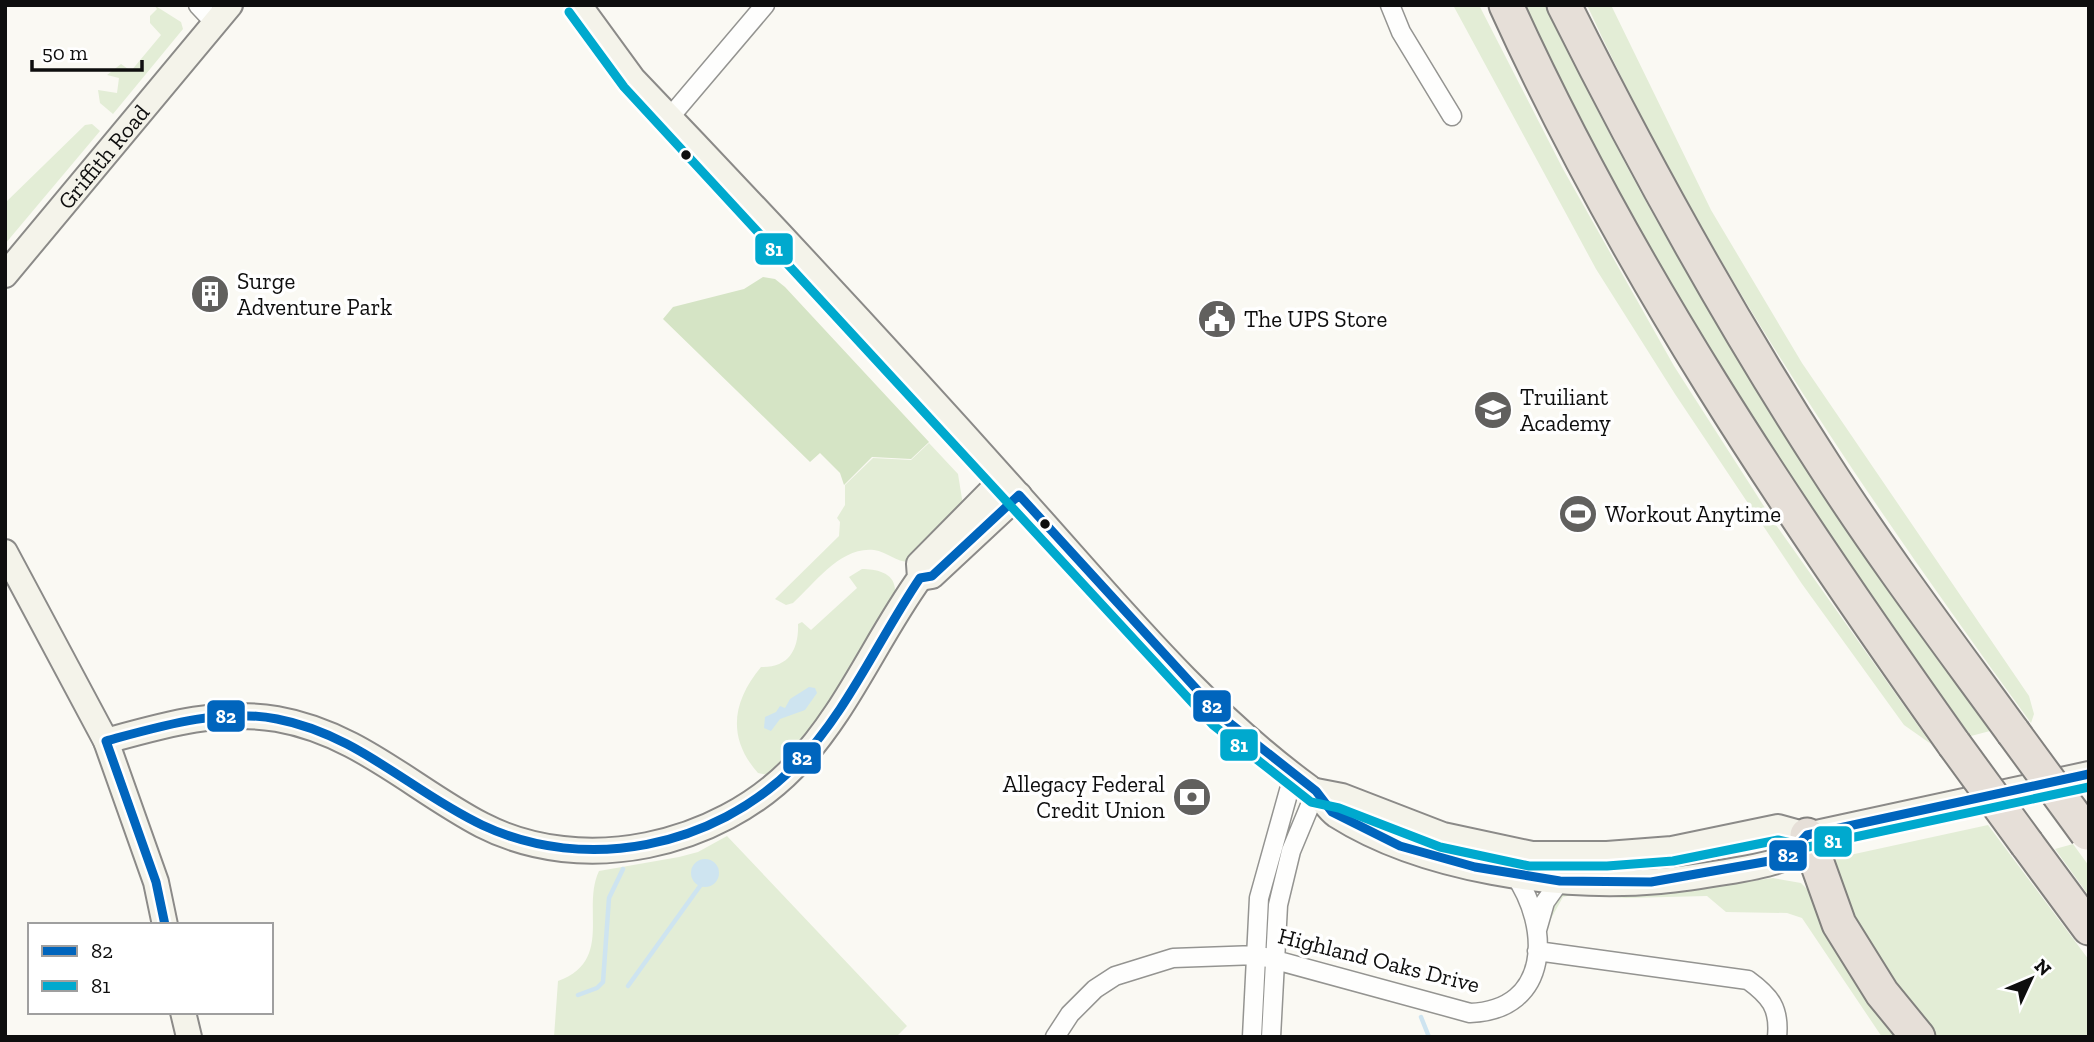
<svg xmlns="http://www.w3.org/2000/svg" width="2094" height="1042" font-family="'Zilla Slab',serif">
  <rect width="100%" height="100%" fill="#faf9f3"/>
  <!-- green -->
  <path fill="#e3edd6" d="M154 5 181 22 183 29 113 114 100 103 98 90 117 93 119 78 107 75 121 64 131 71 161 35 150 23V16L157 9Z
    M1453 5H1479L1563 169 1674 366 1776 525 1931 744 1904 725 1802 584 1675 394 1596 269Z
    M1525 5H1546C1666 264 1823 501 1990 731L1971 736C1908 649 1843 562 1784 472 1687 324 1599 166 1525 5Z
    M1587 5H1611L1711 210 1802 363 2029 696 2034 714 2031 723C1865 495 1705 262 1587 5Z
    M92 124 100 131 5 244V203L85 125Z
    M929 443 958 474 963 505 911 562C897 563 888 552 874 550 841 546 815 583 793 603L786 605 775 599 839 536 840 522 837 518 845 505V485L873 458 911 460Z
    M862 569C875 569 894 572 895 589 896 604 880 619 872 631 846 667 829 711 800 745 791 756 779 765 768 775L758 773C727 738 732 702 761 667 789 668 799 649 798 624L802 622 811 630 857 588 849 577Z
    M1988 825 2089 960V1037H1933L1902 995 1855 921 1833 863 1836 858Z
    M727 836 907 1026 896 1037H554L558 981C614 960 581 909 599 871L679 857 698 852Z
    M2073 844 2089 866V896L2055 849Z
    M1773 878 1801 883 1808 890 1821 915 1906 1037H1882L1802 918 1787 913 1726 912 1707 896 1626 898 1576 894 1563 897 1548 924 1552 899 1566 890 1694 889Z"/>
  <!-- forest -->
  <path fill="#d5e4c5" d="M763 277 775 279 785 287 929 442 911 459 872 457 844 485 840 473 820 453 810 462 663 319 673 307 744 289Z"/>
  <!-- water -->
  <path fill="#cee4f0" d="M809 687 815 688 817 693 805 710 780 719 771 731 764 728 765 717 776 712 780 706 785 708 790 699Z
    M691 873a14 14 0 1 1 28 0a14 14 0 1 1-28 0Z"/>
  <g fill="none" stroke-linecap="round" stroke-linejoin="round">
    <!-- stream -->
    <path stroke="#cee4f0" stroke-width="4.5" d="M628 986 700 886
      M578 995 597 988 603 982 609 898 623 869
      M1421 1017 1429 1037"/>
    <defs>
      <path id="street" d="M198 5 215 23
        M1390 5 1401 32 1452 116
        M670 117 765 5
        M1537 930 1545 902 1560 881
        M1537 951 1748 980C1770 996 1780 1008 1777 1037
        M1055 1037 1070 1014 1095 989 1115 976 1173 958 1257 955 1470 1013C1551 1010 1551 927 1514 874
        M1252 1037 1259 898 1293 776
        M1271 1037 1278 905 1291 851 1316 791"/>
      <g id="secondary">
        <path d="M579 5 633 79C768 220 901 363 1031 509 1119 607 1203 710 1310 788 1321 795 1326 808 1336 815 1423 870 1559 890 1660 881 1682 879 1771 867 1787 857 1794 853 1801 842 1807 835"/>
        <path id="s1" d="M5 275 230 5"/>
        <path d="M5 552 106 741 156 882 165 925"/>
        <path d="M920 578 932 576 1019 495"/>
        <path d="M106 741C164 725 217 709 277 719 358 733 413 789 482 825 583 877 718 846 794 767 847 712 876 639 920 578L919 564 1003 479"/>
        <path d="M1316 791 1342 796 1443 835 1532 854H1607L1672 849 1778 827 1807 835 2089 774"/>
        <path d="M183 1012 189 1037"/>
      </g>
      <path id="highway" d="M1506 5C1627 271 1786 507 1954 744
        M1564 5C1643 163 1728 317 1824 465 1883 557 1949 644 2013 732
        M1807 835 1839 924 1882 993 1918 1037
        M2027 844 2089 928"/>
    </defs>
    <!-- street casing -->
    <use href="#street" stroke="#949491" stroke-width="21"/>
    <!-- secondary casing -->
    <use href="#secondary" stroke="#8b8a88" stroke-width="28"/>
    <!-- highway casing -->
    <use href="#highway" stroke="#82817e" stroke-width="37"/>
    <!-- street -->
    <use href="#street" stroke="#fefefd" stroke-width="18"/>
    <!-- secondary -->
    <use href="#secondary" stroke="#f4f3ea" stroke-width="24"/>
    <!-- highway -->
    <use href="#highway" stroke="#e6dfd8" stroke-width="33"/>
    <defs>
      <path id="highway-bridge" d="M2013 732 2087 833
        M1954 744 2027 844"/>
    </defs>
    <!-- highway-bridge casing -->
    <use href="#highway-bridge" stroke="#82817e" stroke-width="37" stroke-linecap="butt"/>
    <!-- highway-bridge -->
    <use href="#highway-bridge" stroke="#e6dfd8" stroke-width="33"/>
    <defs>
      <path id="bus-1" d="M165 925 156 882 106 741C161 726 220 708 277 719 357 734 412 792 482 825 586 874 714 847 794 767 847 713 878 640 920 578L932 576 1019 495 1222 717 1316 791 1332 812 1400 846 1475 867 1560 881 1651 882 1786 858 1807 835 2089 774"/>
      <path id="bus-2" d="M569 12 624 87 1213 725 1311 802 1339 808 1440 847 1529 866H1607L1673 861 1778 840 1808 847 2089 787"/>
    </defs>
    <!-- bus-1 casing -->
    <use href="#bus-1" stroke="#fff" stroke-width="14"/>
    <!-- bus-2 casing -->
    <use href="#bus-2" stroke="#fff" stroke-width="14"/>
    <!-- bus-1 -->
    <use href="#bus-1" stroke="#0065bd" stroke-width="9"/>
    <!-- bus-2 -->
    <use href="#bus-2" stroke="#00a9ce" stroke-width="9"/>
  </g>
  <!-- icons -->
  <defs>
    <symbol id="building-disc" viewBox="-11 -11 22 22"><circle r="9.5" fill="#61605e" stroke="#fff"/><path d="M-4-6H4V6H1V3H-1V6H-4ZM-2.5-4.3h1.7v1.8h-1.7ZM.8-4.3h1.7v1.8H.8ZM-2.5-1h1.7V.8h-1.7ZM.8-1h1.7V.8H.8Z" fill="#fff"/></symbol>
    <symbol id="civic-disc" viewBox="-11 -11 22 22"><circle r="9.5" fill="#61605e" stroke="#fff"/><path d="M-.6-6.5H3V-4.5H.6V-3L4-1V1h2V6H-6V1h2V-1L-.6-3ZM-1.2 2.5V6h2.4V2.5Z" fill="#fff"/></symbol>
    <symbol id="school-disc" viewBox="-11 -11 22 22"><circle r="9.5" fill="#61605e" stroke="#fff"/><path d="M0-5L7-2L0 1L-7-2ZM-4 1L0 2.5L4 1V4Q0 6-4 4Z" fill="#fff"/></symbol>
    <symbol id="stadium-disc" viewBox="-11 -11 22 22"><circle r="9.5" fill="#61605e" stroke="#fff"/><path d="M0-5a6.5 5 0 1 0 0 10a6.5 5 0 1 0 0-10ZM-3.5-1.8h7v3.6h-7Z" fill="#fff"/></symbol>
    <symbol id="bank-disc" viewBox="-11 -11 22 22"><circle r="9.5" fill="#61605e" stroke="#fff"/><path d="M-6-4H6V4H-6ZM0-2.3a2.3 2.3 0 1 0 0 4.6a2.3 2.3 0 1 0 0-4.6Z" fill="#fff"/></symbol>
  </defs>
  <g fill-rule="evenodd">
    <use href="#building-disc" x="188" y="272" width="44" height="44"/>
    <use href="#civic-disc" x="1195" y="297" width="44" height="44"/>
    <use href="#school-disc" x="1471" y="388" width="44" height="44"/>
    <use href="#stadium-disc" x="1556" y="492" width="44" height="44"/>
    <use href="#bank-disc" x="1170" y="775" width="44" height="44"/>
  </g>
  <!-- markers -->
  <g fill="#0e0e0e" stroke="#fff" stroke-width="2.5">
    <circle cx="686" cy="155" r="6"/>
    <circle cx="1045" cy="524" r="6"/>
  </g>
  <g text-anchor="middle" stroke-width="7" stroke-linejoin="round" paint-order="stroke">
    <!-- street labels -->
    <g font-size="23" fill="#0e0e0e" stroke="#fff">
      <text dy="8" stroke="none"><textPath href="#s1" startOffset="154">Griffith Road</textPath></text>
      <text transform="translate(1379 960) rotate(14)" y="8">Highland Oaks Drive</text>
    </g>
    <!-- poi labels -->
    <g font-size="23" fill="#0e0e0e" stroke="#fff" text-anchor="start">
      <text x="237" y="289">Surge<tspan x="237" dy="26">Adventure Park</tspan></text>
      <text x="1244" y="327">The UPS Store</text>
      <text x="1520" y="405">Truiliant<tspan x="1520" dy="26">Academy</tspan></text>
      <text x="1605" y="522">Workout Anytime</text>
      <text x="1165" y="792" text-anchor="end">Allegacy Federal<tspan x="1165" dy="26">Credit Union</tspan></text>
    </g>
  </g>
  <g stroke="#fff" stroke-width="2.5">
    <rect x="754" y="232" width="40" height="34" rx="7" fill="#00a9ce"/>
    <rect x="1192" y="689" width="40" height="34" rx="7" fill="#0065bd"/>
    <rect x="206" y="699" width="40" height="34" rx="7" fill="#0065bd"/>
    <rect x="1219" y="728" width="40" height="34" rx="7" fill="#00a9ce"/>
    <rect x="782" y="741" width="40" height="34" rx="7" fill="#0065bd"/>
    <rect x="1813" y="825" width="40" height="33" rx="7" fill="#00a9ce"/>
    <rect x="1768" y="839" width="40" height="33" rx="7" fill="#0065bd"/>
  </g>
  <g font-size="19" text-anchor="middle" font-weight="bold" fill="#fff">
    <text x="774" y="256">81</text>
    <text x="1212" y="713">82</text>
    <text x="226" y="723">82</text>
    <text x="1239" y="752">81</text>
    <text x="802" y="765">82</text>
    <text x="1833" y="848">81</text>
    <text x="1788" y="862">82</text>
  </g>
  <!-- border -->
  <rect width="2094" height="1042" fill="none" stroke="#0e0e0e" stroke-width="14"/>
  <!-- legend -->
  <rect x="28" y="923" width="245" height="91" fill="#ffffff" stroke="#9f9f9f" stroke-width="2"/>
  <rect x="42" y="946" width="35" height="10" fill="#0065bd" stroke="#9f9f9f" stroke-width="2"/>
  <text x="91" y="958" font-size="21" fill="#0e0e0e">82</text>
  <rect x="42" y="981" width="35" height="10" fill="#00a9ce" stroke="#9f9f9f" stroke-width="2"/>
  <text x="91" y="993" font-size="21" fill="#0e0e0e">81</text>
  <!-- north arrow -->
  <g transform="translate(2031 979) rotate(46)" stroke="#ffffff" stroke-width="5" paint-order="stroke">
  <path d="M0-5L12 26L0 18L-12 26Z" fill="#0e0e0e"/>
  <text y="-10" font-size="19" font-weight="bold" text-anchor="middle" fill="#0e0e0e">N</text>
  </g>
  <!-- scale -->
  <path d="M32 60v10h110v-10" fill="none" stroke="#0e0e0e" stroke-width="3.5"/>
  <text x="42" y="60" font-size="21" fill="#0e0e0e" stroke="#ffffff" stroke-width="5" paint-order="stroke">50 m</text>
</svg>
